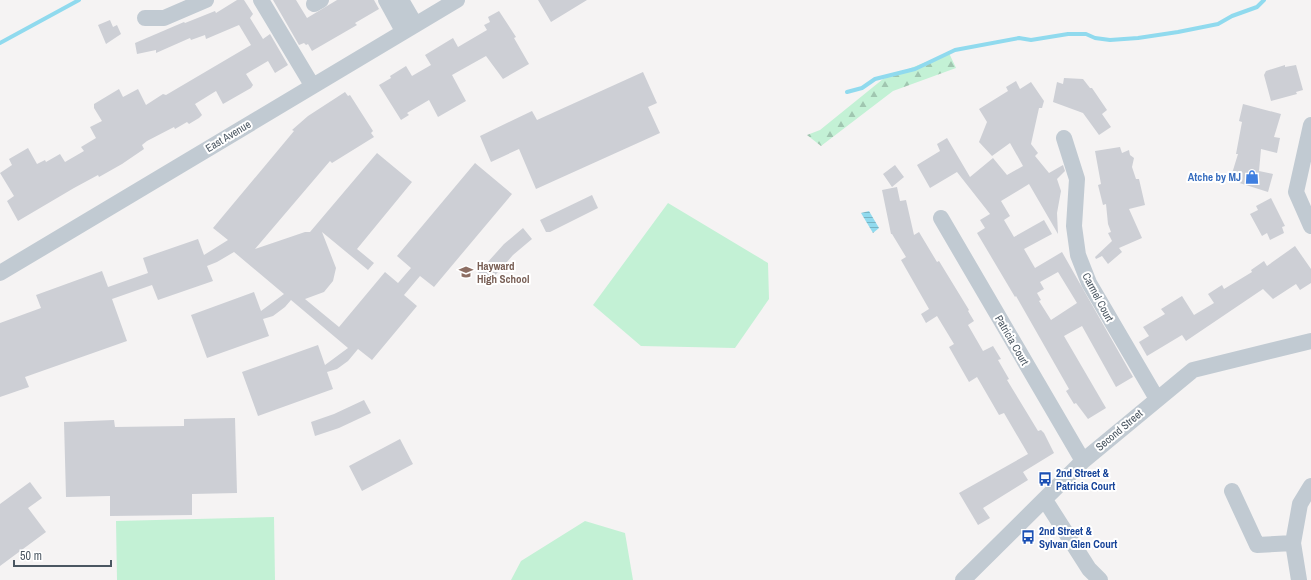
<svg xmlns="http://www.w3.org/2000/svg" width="1311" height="580" font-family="'Archivo Narrow',sans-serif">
  <defs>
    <pattern id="forest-firs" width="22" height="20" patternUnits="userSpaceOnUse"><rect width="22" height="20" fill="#c3f1d5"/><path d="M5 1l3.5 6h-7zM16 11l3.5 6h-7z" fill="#a0c6b0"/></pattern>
    <pattern id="water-rules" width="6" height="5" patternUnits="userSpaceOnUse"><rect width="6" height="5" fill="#90daee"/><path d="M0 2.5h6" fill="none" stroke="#78b4c4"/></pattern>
  </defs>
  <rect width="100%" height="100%" fill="#f5f3f3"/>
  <!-- forest -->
  <path fill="url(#forest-firs)" d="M949 53 956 68 893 91 821 146 807 135 820 130 883 79Z"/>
  <!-- garden -->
  <path fill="#c3f1d5" d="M668 203 768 263 769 299 735 348 641 346 593 305Z
    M274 517 275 580H117L116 521Z
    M585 521 625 533 633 580H511L521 561Z"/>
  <!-- water -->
  <path fill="url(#water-rules)" d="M869 211 879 228 873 233 861 213Z"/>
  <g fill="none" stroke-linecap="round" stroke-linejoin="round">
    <!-- stream -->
    <path stroke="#90daee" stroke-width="4" d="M0 43 79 0
      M847 92 862 88 875 79 915 69 955 50 1019 38 1031 40 1068 34H1086L1095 38 1110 40 1138 38 1178 32 1218 24 1232 16 1257 7 1264 0"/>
  </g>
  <!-- building -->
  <path fill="#cdcfd5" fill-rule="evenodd" d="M237 0H244L253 14 250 18 263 39 270 34 288 65 275 73 268 61 246 74 253 85 251 88 223 104 216 91 195 104 202 115 199 118 189 124 187 122 175 129 174 127 147 141 142 145 144 149 122 164 99 177 98 175 74 188 18 221 7 201 14 196 0 173 12 165 9 159 28 148 37 164 45 160 46 162 60 154 65 162 84 151 81 147 96 138 90 127 102 121 94 108V104L119 89 123 97 138 89 146 105 163 94 166 95 251 45 239 25 206 39 205 35 191 40 190 38 156 53V50L137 54 135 43 184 22 185 23 215 11 216 13Z
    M273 0H296L307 18 337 0H374L379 9 355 23 357 25 312 51 308 44 306 45 304 43 299 45Z
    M538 0H587L551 22Z
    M499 11 516 37 514 38 529 64 503 79 486 56 452 75 466 101 438 117 429 100 407 113 409 115 401 120 379 85 391 78 390 76 406 66 412 76 431 65 425 55 453 38 458 47 487 30 484 25 490 22 488 17Z
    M110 20 113 27 117 25 121 34 106 44 98 25Z
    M1285 65V67L1296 65 1303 90 1296 92 1297 94 1271 101 1264 75 1266 71Z
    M643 72 657 103 648 107 660 133 536 189 519 149 491 162 480 136 532 111 537 120Z
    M1064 78 1083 79 1090 88H1092L1107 110 1102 114 1111 127 1099 135 1083 113 1053 102 1057 82 1063 84Z
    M1016 81 1020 89 1031 82 1044 101 1042 108H1039L1031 144 1038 153 1035 156 1049 173 1063 165 1065 171 1057 179 1061 191 1057 213 1058 234 1029 184 1001 201 1010 216 1004 220 1014 237 1044 220 1052 234 1024 249 1035 268 1062 252 1133 377 1116 387 1082 326 1064 336 1106 408 1088 419 1076 403 1074 404 1066 391 1069 389 1016 296 1015 297 977 233 985 228 980 220 990 214 957 172 930 188 917 165 940 151 937 144 947 138 970 177 993 158 1007 175 1023 166 1010 143 992 156 979 142 987 122 979 109 1008 91 1006 87ZM1058 272 1077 303 1051 320 1039 301 1041 300 1037 293 1044 289 1040 282Z
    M345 92 348 96 350 95 373 131 371 133 374 137 332 163 330 161 255 249 305 232H310L377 153 412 182 357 249 374 263 368 270 322 232 336 268 333 281 324 292 305 299 339 327 385 272 398 283 411 268 397 256 475 163 512 194 434 287 420 276 404 295 417 306 372 360 358 349 348 361 337 369 327 372 333 389 258 416 242 372 318 345 325 365 348 348 291 300 285 307 273 316 263 319 269 336 207 358 191 315 254 292 261 311 284 294 234 252 217 262 207 266 213 281 158 300 152 285 112 299 127 341 25 377 29 387 0 397V323L41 308 36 295 102 271 108 287 148 273 143 258 198 239 204 255 228 240 213 228 294 131 292 130 308 116Z
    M1243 104 1281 114 1274 137 1280 138 1277 153 1261 149 1259 171 1273 174 1268 192 1230 180 1238 154H1236L1242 122 1239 121Z
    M1120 147 1122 153 1129 150 1130 155 1134 158 1132 167 1136 179H1139L1145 205 1129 209 1142 238 1119 248 1122 252 1108 264 1102 256 1096 259 1095 257 1112 241 1108 233 1111 232 1108 224 1106 204 1103 205 1098 185 1101 184 1095 151Z
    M895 165 904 177 892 187 883 174Z
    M897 187 900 201 906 200 914 235 919 232 937 262 939 261 969 310 968 311 974 321 968 325 983 351 993 346 1001 359 998 360 1009 379 1007 380 1038 431 1041 430 1044 433 1054 453 1023 472 1028 480 983 508 990 518 978 525 959 493 1028 454 1004 413 999 415 977 377 969 382 949 347 954 344 937 316 926 323 921 314 929 309 901 260 906 257 892 234H891L882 190Z
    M592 195 598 208 550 232H546L540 220Z
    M1271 198 1285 226 1282 227 1284 233 1270 240 1267 233 1262 236 1250 214 1258 210 1256 206Z
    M523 228 532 239 513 255 489 282 478 273 504 244Z
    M1295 246 1311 269V283L1300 290 1296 284 1273 299 1263 289 1186 341 1182 335 1147 356 1139 342 1149 336 1143 327 1165 314 1161 309 1182 296 1194 315 1214 303 1208 294 1222 285 1224 289 1252 272 1251 270 1264 261 1267 266Z
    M364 400 371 413 339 428 315 436 311 422 334 414Z
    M235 418 237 493 192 494V515L110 516V496L66 497 64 422 114 420 115 427 184 426V419Z
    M400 439 413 464 362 491 349 466Z
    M30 482 42 498 28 508 46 532 0 566V504Z"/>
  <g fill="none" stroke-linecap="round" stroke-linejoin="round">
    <!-- minor -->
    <path stroke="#c1cad2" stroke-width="16" d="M261 0 312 85
      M386 0 403 31
      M401 0 415 24
      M314 4 321 0
      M145 18H164L206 0
      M1311 125 1296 192 1311 226
      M1064 138 1077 179 1074 226 1078 255 1089 283 1157 399
      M941 218 1083 461
      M0 273 457 0
      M1232 491 1257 545 1293 543
      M1045 500 1089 569 1100 580
      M963 580 1083 461 1193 370 1311 341
      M1299 580 1293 543 1300 504 1311 486"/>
  </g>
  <!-- icons -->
  <defs>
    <symbol id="shop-bare" viewBox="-9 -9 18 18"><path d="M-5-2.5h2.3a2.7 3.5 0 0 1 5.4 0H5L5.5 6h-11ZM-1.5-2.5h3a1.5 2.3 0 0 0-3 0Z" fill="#3f7fe0" stroke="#fff" stroke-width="2.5" paint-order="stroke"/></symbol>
    <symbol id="school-bare" viewBox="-9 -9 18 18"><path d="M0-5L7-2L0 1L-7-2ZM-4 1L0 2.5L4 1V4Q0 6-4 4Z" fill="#8d6e63" stroke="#fff" stroke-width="2.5" paint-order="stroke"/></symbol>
    <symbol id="bus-bare" viewBox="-9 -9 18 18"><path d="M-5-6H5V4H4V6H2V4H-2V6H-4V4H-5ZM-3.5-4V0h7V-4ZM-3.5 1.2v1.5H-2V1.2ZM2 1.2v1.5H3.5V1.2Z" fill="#1a4fb4" stroke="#fff" stroke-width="2.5" paint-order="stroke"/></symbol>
  </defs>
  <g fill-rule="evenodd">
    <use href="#shop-bare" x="1242" y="167" width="20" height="20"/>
    <use href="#school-bare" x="456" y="262" width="20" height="20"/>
    <use href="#bus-bare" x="1035" y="469" width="20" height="20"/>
    <use href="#bus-bare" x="1018" y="527" width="20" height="20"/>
  </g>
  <g text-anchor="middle" stroke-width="4" stroke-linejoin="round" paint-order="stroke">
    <!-- street labels -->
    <g font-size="11" fill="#4a5661" stroke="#fff">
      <text transform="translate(228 136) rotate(-31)" y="4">East Avenue</text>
      <text transform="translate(1098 297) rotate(62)" y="4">Carmel Court</text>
      <text transform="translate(1012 340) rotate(60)" y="4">Patricia Court</text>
      <text transform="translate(1119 430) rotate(-40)" y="4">Second Street</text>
    </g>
    <!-- shop labels -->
    <g font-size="11" font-weight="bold" fill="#366cbe" stroke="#fff" text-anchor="end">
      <text x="1241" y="181">Atche by MJ</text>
    </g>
    <!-- education labels -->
    <g font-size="11" font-weight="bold" fill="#785e54" stroke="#fff" text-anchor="start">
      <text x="477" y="270">Hayward<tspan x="477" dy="13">High School</tspan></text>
    </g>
    <!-- transit labels -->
    <g font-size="11" font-weight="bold" fill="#164399" stroke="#fff" text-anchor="start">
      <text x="1056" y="477">2nd Street &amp;<tspan x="1056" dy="13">Patricia Court</tspan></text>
      <text x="1039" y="535">2nd Street &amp;<tspan x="1039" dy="13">Sylvan Glen Court</tspan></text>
    </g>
  </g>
  <!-- scale -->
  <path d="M14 560v6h97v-6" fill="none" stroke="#4a5661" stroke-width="2"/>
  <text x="20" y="560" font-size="12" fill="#4a5661" stroke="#ffffff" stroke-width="3" paint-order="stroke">50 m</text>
</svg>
